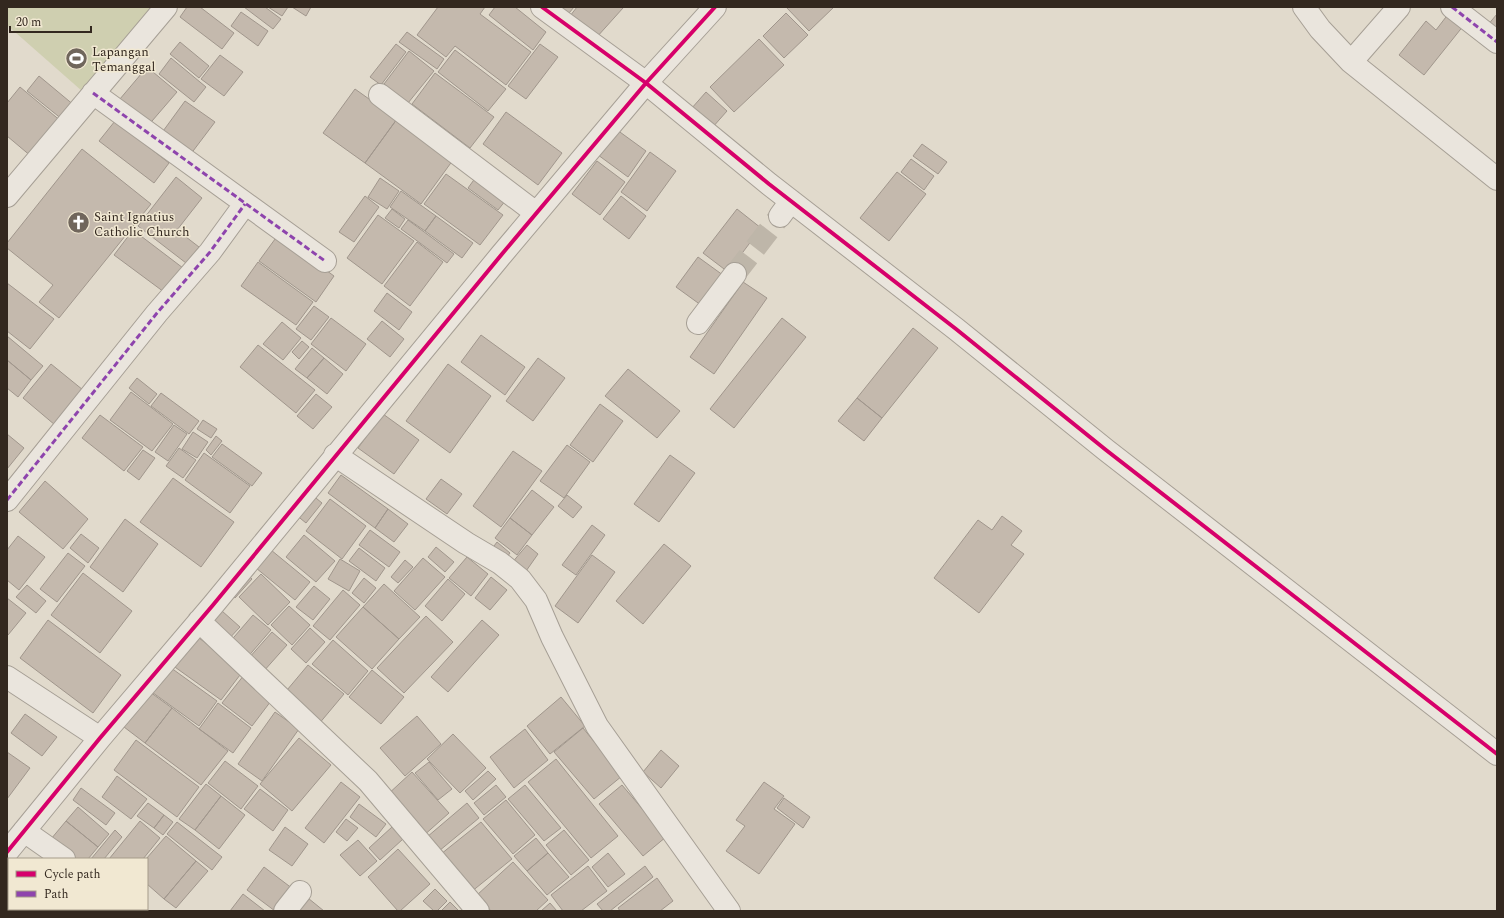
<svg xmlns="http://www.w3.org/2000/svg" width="1504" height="918" font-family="Spectral,serif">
  <rect width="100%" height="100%" fill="#e1dacc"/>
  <!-- green -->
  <path fill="#cfcfb0" d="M7 7H152L82 91 7 25Z"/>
  <!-- building -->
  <path fill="#c4b9ad" stroke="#a0968c" d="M187 7H200L234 33 222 49 180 17Z
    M244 7H265L281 19 273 29Z
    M268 7H288L282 16Z
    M292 7H311L306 16Z
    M438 7H485L480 14 531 52 506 85 455 46 446 57 417 35Z
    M495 7H515L546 32 533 50 489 15Z
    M551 7H574L565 18Z
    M577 7H622L623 8 596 38 570 16Z
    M786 7H834L809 31Z
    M241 12 268 31 258 46 231 26Z
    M786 13 808 35 784 58 763 36Z
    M1449 13 1464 25 1424 75 1399 55 1426 21 1436 30Z
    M1497 14V34L1487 26Z
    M407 32 444 59 437 69 399 42Z
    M759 39 784 65 734 112 710 87Z
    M180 42 209 66 199 78 170 54Z
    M396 44 406 52 381 85 370 77Z
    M540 44 558 57 526 99 508 86Z
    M455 50 506 89 488 111 438 72Z
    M409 51 434 71 408 103 384 84Z
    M220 55 243 72 224 96 201 79Z
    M171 58 206 87 194 102 159 74Z
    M147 67 177 92 146 128 114 106Z
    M435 73 494 117 470 148 412 104Z
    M39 76 75 106 63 120 27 91Z
    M20 87 62 122 32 157 7 136V103Z
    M355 89 397 119 365 163 323 133Z
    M706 92 727 111 712 128 691 109Z
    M185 101 215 122 187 159 158 138Z
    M506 112 562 153 538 185 483 144Z
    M397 119 453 160 421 204 365 163Z
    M115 121 169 163 154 183 99 141Z
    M613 127 646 151 628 177 594 152Z
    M922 144 947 162 938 174 913 156Z
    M82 149 151 204 59 318 39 302 53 285 7 248V243Z
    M650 152 676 171 647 211 621 192Z
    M911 159 934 176 924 190 901 172Z
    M597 161 625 182 600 215 572 194Z
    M897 172 926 194 889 241 860 218Z
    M446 174 503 215 480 245 424 204Z
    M176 177 202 198 177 230 199 247 186 263 138 226Z
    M476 177 506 200 498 210 468 188Z
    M380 178 399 191 387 209 368 197Z
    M401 191 436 216 425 231 390 207Z
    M365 196 379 207 354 242 339 232Z
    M621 196 646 216 629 239 603 219Z
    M392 209 405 219 399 228 385 218Z
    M737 209 761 228 728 272 703 253Z
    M378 215 414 241 382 284 347 258Z
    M436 216 473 243 462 258 425 231Z
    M408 220 454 254 447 263 401 229Z
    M133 230 183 268 164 292 114 255Z
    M278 235 334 276 316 302 259 261Z
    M417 242 443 262 410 306 384 286Z
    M698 257 727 278 705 308 676 287Z
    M258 262 313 302 296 325 241 286Z
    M743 282 767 298 714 374 690 357Z
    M7 283 54 319 30 349 7 331Z
    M387 293 412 312 399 330 374 311Z
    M314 306 329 317 311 340 296 329Z
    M331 318 366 344 346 371 311 344Z
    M782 318 806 337 734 428 710 409Z
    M382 321 404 339 390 357 367 339Z
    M282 322 301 338 283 360 263 344Z
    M913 328 938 348 882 418 857 398Z
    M481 335 525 367 505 395 461 362Z
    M7 336 43 366 31 380 7 360Z
    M302 341 309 347 299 359 292 352Z
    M258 345 315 390 296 413 240 367Z
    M312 348 324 358 307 378 295 369Z
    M324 358 343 374 327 394 307 378Z
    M538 358 565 378 533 421 506 401Z
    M7 360 31 380 18 397 7 388Z
    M51 364 83 390 55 425 23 398Z
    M448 364 491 396 450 453 406 421Z
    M628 369 680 411 657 438 605 396Z
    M137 378 157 394 149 404 129 388Z
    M131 392 173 424 152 451 110 420Z
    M161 393 199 421 189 434 151 406Z
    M316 394 332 407 313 429 297 416Z
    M857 398 882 418 864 441 838 421Z
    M600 404 623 421 593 462 570 445Z
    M383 414 419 440 394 474 358 448Z
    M100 415 143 447 124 471 82 438Z
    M203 420 217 429 211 438 197 429Z
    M174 425 187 434 168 461 155 452Z
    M193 432 208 442 197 458 182 449Z
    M7 434 24 448 7 469Z
    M216 436 222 441 211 455 206 450Z
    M222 444 262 473 252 486 212 457Z
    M567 445 590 462 564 498 540 481Z
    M179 448 196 460 183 478 166 466Z
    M143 450 155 458 139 480 127 471Z
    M513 451 542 471 501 527 473 506Z
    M204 453 250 486 230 513 185 480Z
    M670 455 695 473 659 522 634 504Z
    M341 475 388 509 375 528 328 493Z
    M173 478 234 522 201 567 140 522Z
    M441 479 462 494 447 514 426 499Z
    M45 481 88 519 63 549 19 512Z
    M532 490 554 507 532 535 510 518Z
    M311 494 322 503 306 523 295 514Z
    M567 495 582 507 573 518 558 506Z
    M330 499 366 526 342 559 306 531Z
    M388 509 408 524 394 542 375 528Z
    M1002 516 1022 531 1011 545 1024 554 979 613 934 578 978 520 992 530Z
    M510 518 532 535 517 555 495 538Z
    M125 519 158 544 123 592 90 567Z
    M592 525 605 535 576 575 562 565Z
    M370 530 400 552 389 567 359 545Z
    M81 534 99 548 88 563 70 548Z
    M304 535 335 561 316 582 286 557Z
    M18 536 45 557 19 590 7 580V550Z
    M497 542 510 553 504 561 491 550Z
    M664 544 691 566 643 624 616 601Z
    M527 545 538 554 524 574 511 564Z
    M436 547 454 562 445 572 428 557Z
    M359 548 385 568 376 581 349 561Z
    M271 550 310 582 295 600 256 568Z
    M68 553 85 566 57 602 40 589Z
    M592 555 615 572 578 623 555 606Z
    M467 557 488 574 471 596 449 578Z
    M423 558 445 577 415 610 394 591Z
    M340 559 360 571 349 591 328 579Z
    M405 560 413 567 398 583 391 577Z
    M83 573 132 611 100 653 51 615Z
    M246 573 252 579 235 598 229 593Z
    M261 574 290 602 268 625 239 597Z
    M491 577 507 590 490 610 475 598Z
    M364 578 376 588 364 603 352 593Z
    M448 579 465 594 442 621 425 606Z
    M384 584 420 617 399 639 363 607Z
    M27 585 46 601 36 613 16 597Z
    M314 586 330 599 313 620 296 607Z
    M343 590 360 605 330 640 313 626Z
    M7 598 26 613 8 635 7 634Z
    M289 606 310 625 292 645 271 625Z
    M363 607 399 639 372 669 336 637Z
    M222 611 240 627 225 643 207 627Z
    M253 615 271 630 246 659 228 644Z
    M426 616 453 642 404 693 377 668Z
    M48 620 121 675 93 713 20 658Z
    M482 620 499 635 448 692 431 677Z
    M310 628 325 642 306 663 291 649Z
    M272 632 287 645 263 672 248 659Z
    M195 635 243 671 221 700 172 665Z
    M333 640 368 671 348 695 312 664Z
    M167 665 217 701 199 726 149 690Z
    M308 665 344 694 318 725 282 696Z
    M372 670 404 697 381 724 349 697Z
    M244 675 274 697 252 726 222 703Z
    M150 692 172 708 145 743 124 727Z
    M561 697 585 726 550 754 527 726Z
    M218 703 251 728 233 753 199 729Z
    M172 708 228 751 201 785 145 743Z
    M275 712 299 729 262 781 238 764Z
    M25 714 57 737 42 756 11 733Z
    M417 716 441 744 405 776 380 748Z
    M583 728 622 776 594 799 554 752Z
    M525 729 548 760 514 788 490 757Z
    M453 734 486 768 460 793 427 759Z
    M299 738 331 765 292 811 260 784Z
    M136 740 199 787 177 817 114 770Z
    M661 750 679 766 661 788 643 772Z
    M7 752 30 768 7 799Z
    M556 759 618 836 591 858 528 782Z
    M225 761 258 786 241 809 208 783Z
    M429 762 452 789 438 800 415 773Z
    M488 771 496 779 473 800 465 791Z
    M412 772 449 813 422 837 386 796Z
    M117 776 147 799 131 819 102 797Z
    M341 782 360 797 324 843 305 828Z
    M764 782 784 796 774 809 795 824 759 874 726 851 745 826 736 820Z
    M206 784 221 796 195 830 179 819Z
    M496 785 506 797 484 815 474 803Z
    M525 785 561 828 544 841 508 799Z
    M622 785 666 837 643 856 599 804Z
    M81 788 115 813 106 825 73 800Z
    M260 789 288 810 273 831 244 809Z
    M221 796 245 815 219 849 195 830Z
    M784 798 810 817 803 828 777 808Z
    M506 800 535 835 513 854 483 819Z
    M148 803 164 815 154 828 137 816Z
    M467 803 479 818 439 851 427 837Z
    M359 804 386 824 376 837 350 817Z
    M78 807 109 834 98 847 66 821Z
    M164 815 173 822 163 835 154 828Z
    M346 819 358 828 347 841 336 832Z
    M66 821 98 847 88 859H74L51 839Z
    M140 821 160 838 143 859H109Z
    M177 822 222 857 212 870 167 834Z
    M481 822 512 859 471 892 441 854Z
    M285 827 308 844 292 866 269 850Z
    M392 827 403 839 380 860 369 848Z
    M115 830 122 837 104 859H91Z
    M564 830 589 860 571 875 546 845Z
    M166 836 196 861 164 899 147 884 146 859Z
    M536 838 548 853 527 871 514 856Z
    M358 840 377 861 360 876 340 855Z
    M398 849 430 884 400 911H398L368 877Z
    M548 853 569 877 547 895 527 871Z
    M608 853 625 874 608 887 592 867Z
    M196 861 208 871 176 908 164 899Z
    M513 862 548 900 536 911H491L477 895Z
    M588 866 607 891 581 911H563L551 895Z
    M645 866 653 877 610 911H603L597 904Z
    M264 867 297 892 275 911 247 890Z
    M657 878 673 901 660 911H620L618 908Z
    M435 889 447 901 437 911H434L423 901Z
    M243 894 265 911H230Z
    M303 894 324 911H288Z
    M450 902 459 911H441Z
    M550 903 557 911H541Z"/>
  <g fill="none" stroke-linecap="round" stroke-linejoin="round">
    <!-- minor-tunnel -->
    <path stroke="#beb6a9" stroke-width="22" stroke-dasharray="22 11" stroke-linecap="butt" d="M735 274 780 216"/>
    <defs>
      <path id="minor" d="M542 7 646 83 769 184 956 329 1106 450 1497 754
        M1304 7 1320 29 1351 62 1497 179
        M1452 7 1497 42
        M1351 62 1399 7
        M93 93 325 261
        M380 95 536 213
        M7 196 166 7
        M780 216 791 201
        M698 323 735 274
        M335 455 466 543 500 563 520 579 536 600 552 637 597 726 729 911
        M7 500 157 313 210 252 245 204
        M199 621 368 781 478 911
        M7 677 100 738
        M24 831 64 859
        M7 852 100 738 213 605 502 254 646 83 715 7
        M134 909 136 911
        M285 911 300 892"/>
    </defs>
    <!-- minor casing -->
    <use href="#minor" stroke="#a69f95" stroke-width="24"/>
    <!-- minor -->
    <use href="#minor" stroke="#eae5dd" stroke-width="22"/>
    <!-- quiet -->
    <path stroke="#8e44ad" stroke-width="3" stroke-dasharray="6 3" stroke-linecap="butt" d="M1452 7 1497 42
      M93 93 325 261
      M7 500 157 313 210 252 245 204"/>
    <defs>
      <path id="cycleway" d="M542 7 646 83 769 184 956 329 1106 450 1497 754
        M7 852 100 738 213 605 502 254 646 83 715 7"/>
    </defs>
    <!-- cycleway casing -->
    <use href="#cycleway" stroke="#f1e8d2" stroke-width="6"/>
    <!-- cycleway -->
    <use href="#cycleway" stroke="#d6006c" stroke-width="4"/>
  </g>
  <!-- icons -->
  <defs>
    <symbol id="stadium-disc" viewBox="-11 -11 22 22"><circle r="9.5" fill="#70665c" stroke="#f1e8d2"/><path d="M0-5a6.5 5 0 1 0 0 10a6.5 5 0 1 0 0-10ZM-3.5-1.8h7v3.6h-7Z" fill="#fff"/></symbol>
    <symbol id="church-disc" viewBox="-11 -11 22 22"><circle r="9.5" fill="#70665c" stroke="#f1e8d2"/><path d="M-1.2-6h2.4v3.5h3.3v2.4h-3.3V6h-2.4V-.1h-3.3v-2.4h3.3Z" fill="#fff"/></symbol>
  </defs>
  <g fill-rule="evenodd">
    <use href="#stadium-disc" x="64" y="46" width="25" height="25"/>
    <use href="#church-disc" x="66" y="210" width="25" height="25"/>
  </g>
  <g text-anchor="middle" stroke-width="3" stroke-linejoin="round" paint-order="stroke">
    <!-- poi labels -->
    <g font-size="13" fill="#33281f" stroke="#f1e8d2" text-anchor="start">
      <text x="92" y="56">Lapangan<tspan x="92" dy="15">Temanggal</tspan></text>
      <text x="94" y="221">Saint Ignatius<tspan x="94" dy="15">Catholic Church</tspan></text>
    </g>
  </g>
  <!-- border -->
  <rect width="1504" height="918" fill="none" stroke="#33281f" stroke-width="16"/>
  <!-- legend -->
  <rect x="8" y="858" width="140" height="52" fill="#f1e8d2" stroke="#a59b8a"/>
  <rect x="16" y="871" width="20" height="6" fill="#d6006c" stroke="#a59b8a"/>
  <text x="44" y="878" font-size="12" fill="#33281f">Cycle path</text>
  <rect x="16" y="891" width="20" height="6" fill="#8e44ad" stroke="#a59b8a"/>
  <text x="44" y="898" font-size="12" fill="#33281f">Path</text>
  <!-- scale -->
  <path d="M10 26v6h81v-6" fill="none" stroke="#33281f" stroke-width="2"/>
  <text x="16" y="26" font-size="12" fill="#33281f" stroke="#f1e8d2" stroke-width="3" paint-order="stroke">20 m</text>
</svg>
